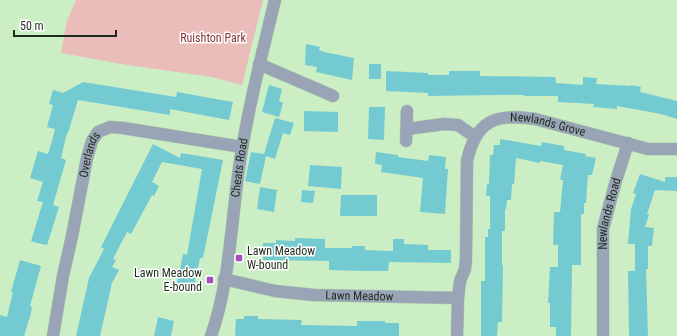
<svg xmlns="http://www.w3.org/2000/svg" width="677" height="336" font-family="'Roboto Condensed',sans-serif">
  <rect width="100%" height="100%" fill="#cbeec5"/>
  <!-- green -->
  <path fill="#eabdbb" d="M76 0H263L242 85 212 77 121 64 61 53 67 20Z"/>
  <!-- building -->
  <path fill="#73cbd1" d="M306 44 320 47 319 50 324 52 354 58 352 80 316 72 317 67 305 65Z
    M369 64H381V79H369Z
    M386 71 428 73V75H449V71H480V76L555 77 556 83 583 85V77L597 78 596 84 630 86V85L641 87 640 92 677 101V119L661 114 617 106V109L593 107 594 104 558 102V96H524V95H498L428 96V93L386 91Z
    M83 82 176 97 177 92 233 102 229 120 170 109V115L78 100 68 133H67L61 158 66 160 53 205 59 207 47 245 37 243 31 241 43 202 37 201 43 182 30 178 38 151 48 154 52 141 55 129 47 127 53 105 49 104 53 90 63 93Z
    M269 85 282 89 279 101 283 103 279 117 262 112Z
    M369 107H385L384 140 368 139Z
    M304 111 338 112V132L304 131Z
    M275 118 294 123 290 135 283 133 275 159 266 156 260 184 245 181 251 152 264 154Z
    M500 139 541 146 542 142 564 146V150L586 154 585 156 596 158 592 175H588L586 203H584V214H581V265H572L571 336H556V327H550V303H548L550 267H558V245H553L554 212H560L563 180H560L563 165 540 161V163L516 158 514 184H512L511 200H507L506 209H505V231H502V265H503L502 322H498L497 336H481V281H485V237H488V229H490V196H486L487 184H489L490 155H493L494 145H500Z
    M153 144 180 158 181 153 223 160 203 258H200L194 286 177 283 183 254 187 255 202 169 162 162 152 182 159 186 154 196 152 195 131 234 127 232 113 259 116 260 112 267 119 270 112 283 100 336H76L89 278 104 249 101 247Z
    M376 152 398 155V157L428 161 429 155 446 157 445 169H448L445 214 420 212 423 178 381 172 382 165 375 164Z
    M310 165 342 167 341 189 308 186Z
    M640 174 665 182V177H677V191L655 190 647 214 649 215 645 227 654 228 652 246H648V269H646L648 336H629L628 271H635V244H628L631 209 636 194 633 193Z
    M260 187 277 190 274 212 257 209Z
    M302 190 315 191 313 203 301 202Z
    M341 195H377V216H340Z
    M295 238 325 239V248H352V246H365V250L393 251V239H404V244L428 245V250H451V263L389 262 388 271H365L329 270V261L263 260V243H276V240L295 241Z
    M20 260 41 266 30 306 32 307 31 313 24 336H0V315L7 317 13 292H11Z
    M244 316H258V319L302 320 301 325 357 326V321H385V323H399V336H235L236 319H244Z
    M158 317 174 321 171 336H154Z"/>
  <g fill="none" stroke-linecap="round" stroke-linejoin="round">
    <defs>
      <g id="minor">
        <path d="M259 64 333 96"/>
        <path d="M407 129 444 124 458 125 475 137"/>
        <path d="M406 141 407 111"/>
        <path id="s1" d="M224 279 275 291 314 295 458 298 457 336"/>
        <path id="s2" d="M458 298 460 281 465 269 466 259 467 161C476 120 496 113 535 119L648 149H677"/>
        <path id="s3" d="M53 336 63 276 72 236 87 158 92 141 98 132 110 127 123 128 242 147"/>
        <path id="s4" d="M603 336V229L615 184 628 143"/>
      </g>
      <g id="tertiary">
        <path id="s5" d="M211 336C229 285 231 228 238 175 246 116 261 58 275 0"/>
      </g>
    </defs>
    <!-- minor casing -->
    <use href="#minor" stroke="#accba7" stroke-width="13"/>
    <!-- tertiary casing -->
    <use href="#tertiary" stroke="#accba7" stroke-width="13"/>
    <!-- minor -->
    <use href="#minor" stroke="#99a4b7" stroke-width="12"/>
    <!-- tertiary -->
    <use href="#tertiary" stroke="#99a4b7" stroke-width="12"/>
  </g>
  <!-- markers -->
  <g fill="#a84eba" stroke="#fff" stroke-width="1.5">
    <rect x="235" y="254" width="8" height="8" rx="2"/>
    <rect x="206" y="276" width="8" height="8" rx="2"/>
  </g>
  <g text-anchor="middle" stroke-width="3" stroke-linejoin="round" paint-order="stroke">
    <!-- park labels -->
    <g font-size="12" fill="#873336" stroke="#fff">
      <text x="213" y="42">Ruishton Park</text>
    </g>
    <!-- street labels -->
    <g font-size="12" fill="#1f2c1c" stroke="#fff">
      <text dy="4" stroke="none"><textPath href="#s2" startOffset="244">Newlands Grove</textPath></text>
      <text dy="4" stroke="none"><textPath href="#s3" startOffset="185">Overlands</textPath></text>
      <text dy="4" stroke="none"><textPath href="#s5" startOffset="171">Cheats Road</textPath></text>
      <text dy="4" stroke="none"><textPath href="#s4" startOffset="123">Newlands Road</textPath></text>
      <text dy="4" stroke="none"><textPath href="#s1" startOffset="137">Lawn Meadow</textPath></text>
    </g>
    <!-- poi labels -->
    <g font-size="12" fill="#1f2c1c" stroke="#fff" text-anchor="start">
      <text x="247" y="255">Lawn Meadow<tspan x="247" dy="14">W-bound</tspan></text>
      <text x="202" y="277" text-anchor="end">Lawn Meadow<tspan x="202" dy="14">E-bound</tspan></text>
    </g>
  </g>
  <!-- scale -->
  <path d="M14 30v6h102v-6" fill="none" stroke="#1f2c1c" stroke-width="2"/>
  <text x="20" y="30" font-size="12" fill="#1f2c1c" stroke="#ffffff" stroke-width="3" paint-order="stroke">50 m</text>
</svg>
